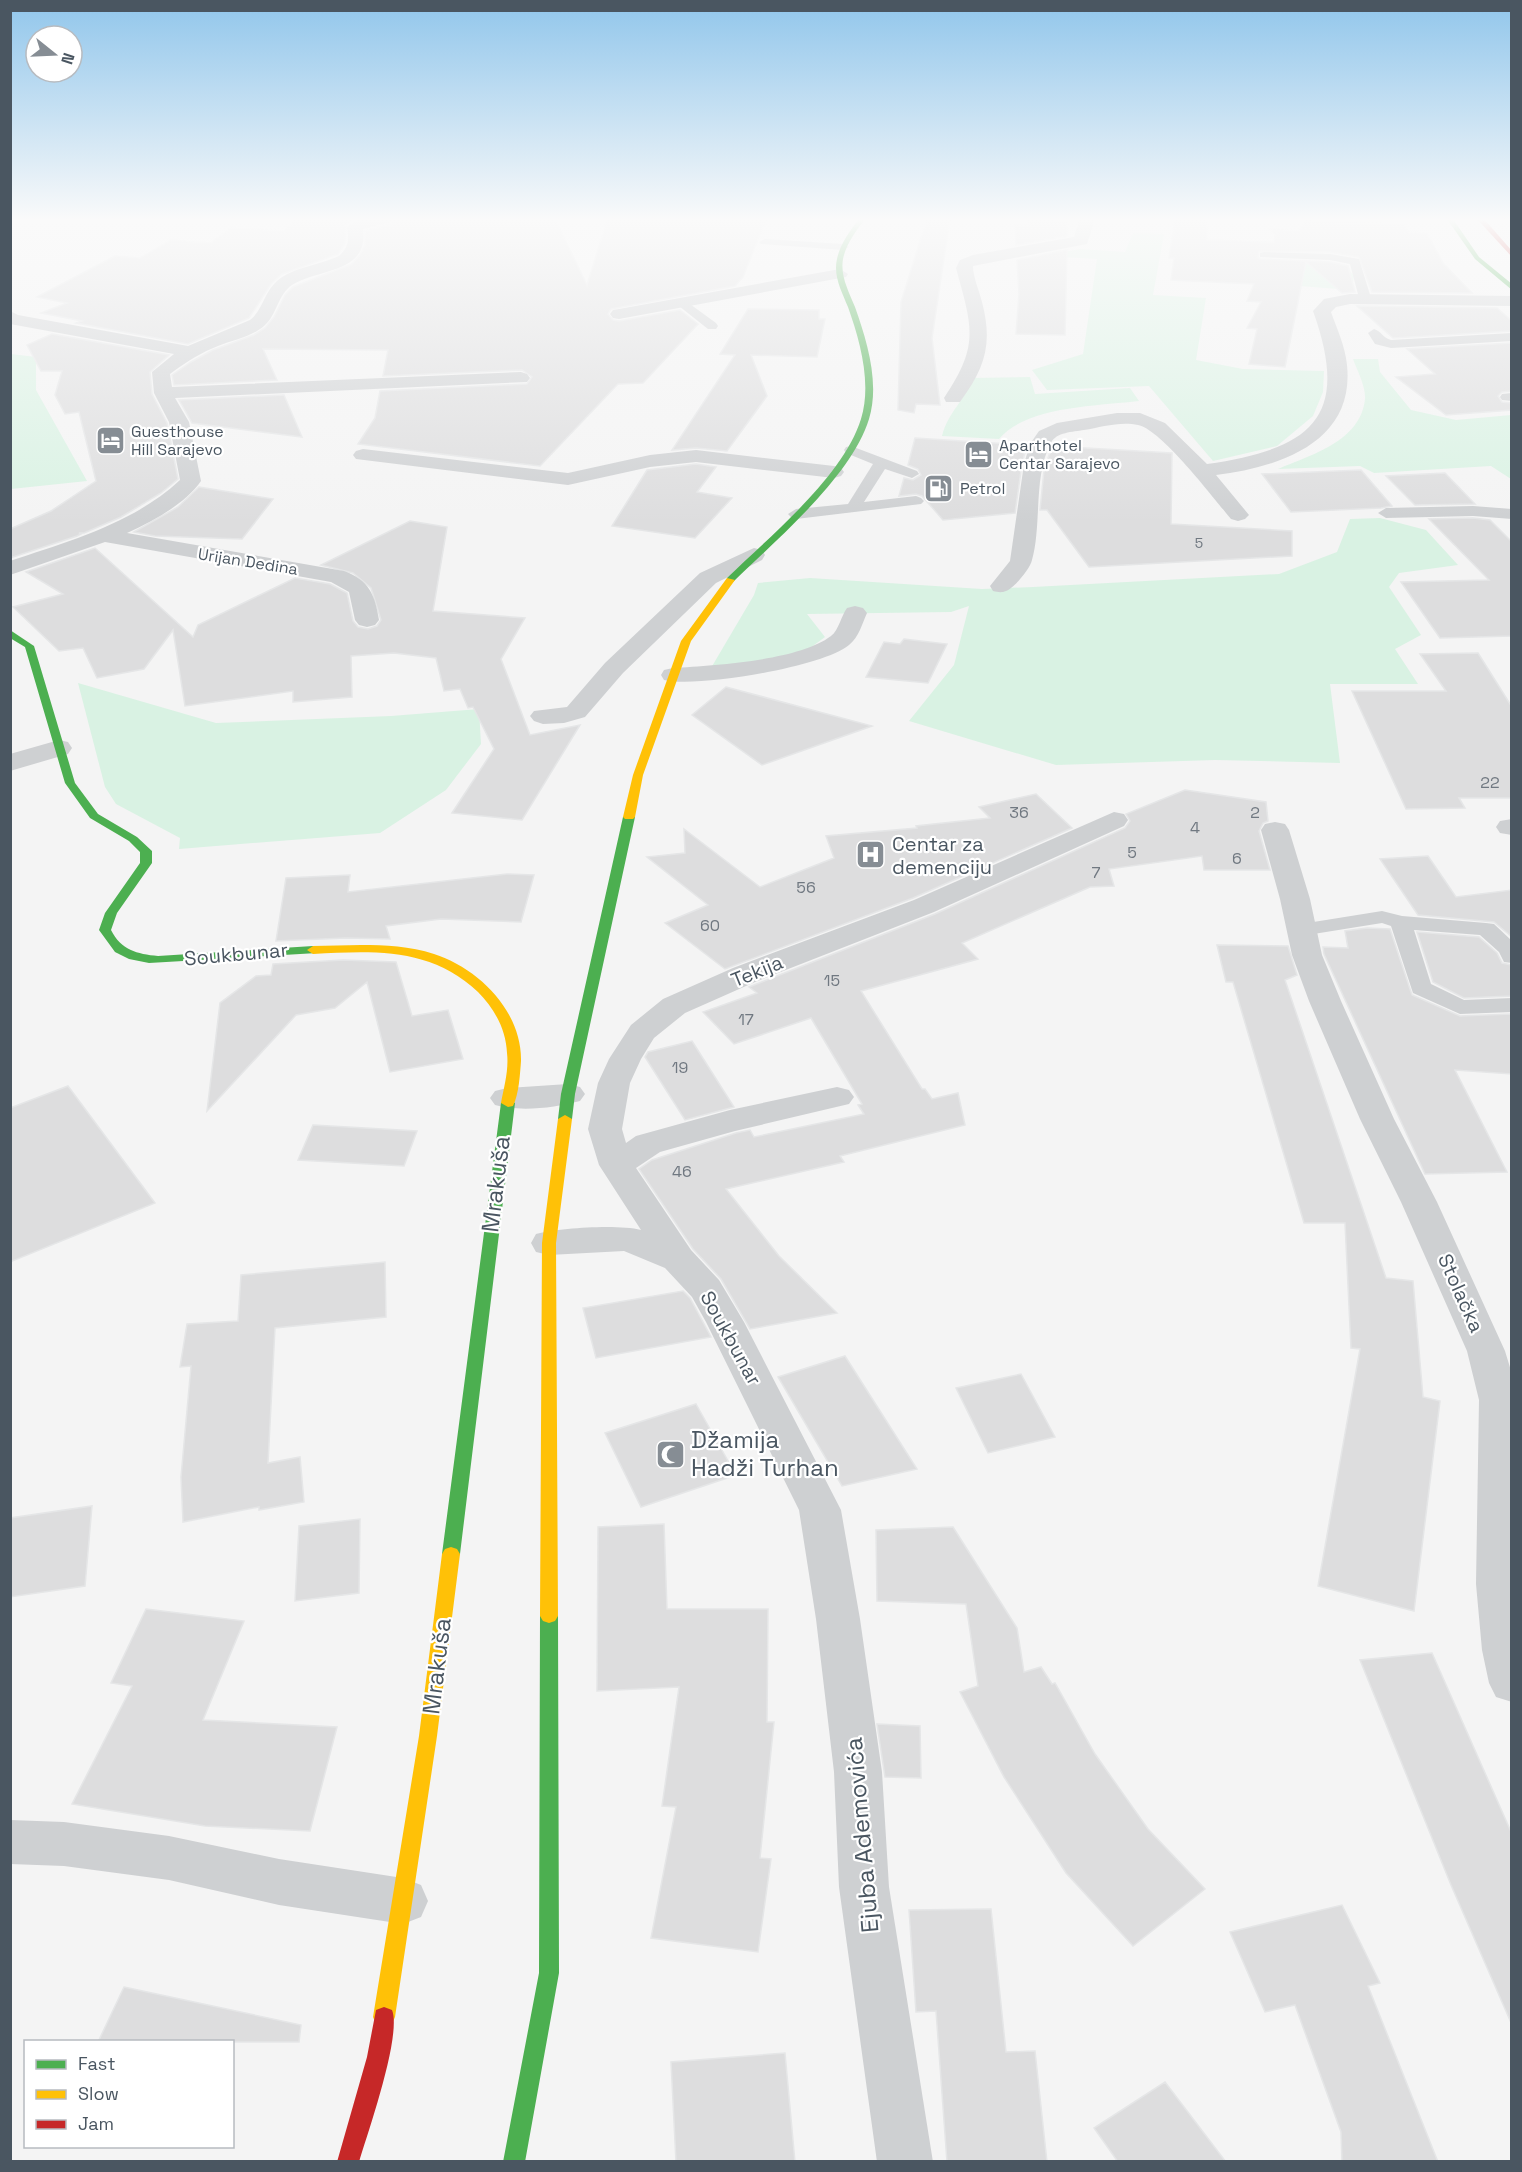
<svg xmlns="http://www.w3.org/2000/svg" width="1522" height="2172" font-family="'Space Grotesk',sans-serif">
  <rect width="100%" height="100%" fill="#f4f4f4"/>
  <!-- green -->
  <path fill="#d9f2e3" d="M1133 233 1164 234 1153 295 1206 298 1196 360 1243 369 1324 371 1323 392 1313 416 1277 446 1213 461 1149 386 1047 390 1032 370 1083 354 1097 259 1043 256 1080 249 1125 252Z
    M1294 263 1342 266 1354 275 1352 290 1299 286Z
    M11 354 36 357V390L87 481 11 489Z
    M1353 359H1378L1380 372 1411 410 1456 420 1511 415V479L1491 466 1374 473 1360 466 1278 469C1311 455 1361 441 1365 399 1366 387 1357 370 1353 359Z
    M1030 377 1035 394 1130 388 1139 401C1098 406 1026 406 999 439L942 436C948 412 965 401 972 378Z
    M1380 518 1426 530 1458 565 1399 573 1389 587 1421 635 1395 649 1418 684H1330L1340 763 1215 760 1056 765 909 721 954 665 969 606 951 612 807 614 825 637 798 657 711 668 754 595 758 583 810 578 982 589 1033 587 1279 574 1337 552 1350 519Z
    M78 683 216 723 391 716 479 709 481 744 446 790 380 833 179 849 180 838 116 804 105 787Z"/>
  <!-- building -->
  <path fill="#ddddde" stroke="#e5e6e7" stroke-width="1.5" d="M296 219H354L346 225 345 243 338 254 282 274 271 284 249 318 188 344 76 323 82 321 41 313 67 303 37 297 115 256 140 258 171 240 210 243 231 228 284 231Z
    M395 219H555L587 285 607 221 766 219 743 277 735 286 611 309 608 314 613 320 619 321 680 310 698 324 643 383 618 384 540 466 358 444 375 418 380 391 527 384 532 377 522 370 383 376 388 350 263 349 277 380 174 385 172 375 191 362 213 350 254 335 265 328 274 317 285 295 293 287 352 264 360 255 365 245V231L392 224Z
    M927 219H950L932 338 940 405 916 404 914 413 898 410 901 302Z
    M1175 219H1207V240L1274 242 1275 235 1269 229 1299 231 1306 219 1314 222 1405 224 1409 232 1427 233 1443 263 1472 293 1372 292 1359 257 1330 252 1259 251 1258 257 1260 259 1330 262 1348 266 1355 292 1342 293 1306 262 1285 367 1249 364 1257 329 1247 328 1261 302 1247 301 1254 284 1171 280 1174 258H1169Z
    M1029 220 1067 222V236L1016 245 1015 225H1028Z
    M1067 250 1065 335 1016 334 1019 294 1017 260Z
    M1357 306 1497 308 1512 321V331L1393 338Z
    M748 309 819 310V319H825L817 357 751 355 767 396 727 451 696 448 672 450 735 355 720 354Z
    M52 334 169 355 150 372 152 394 167 423 178 479 161 493 121 517 84 533H79L81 534 77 536 10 558V529L51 511 96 481 79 412 65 414 55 395 62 371H41L27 345Z
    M1512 343V391L1502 392 1498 396 1502 402 1512 403V410L1446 415 1396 377 1435 374 1407 349Z
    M284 395 302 437 192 423 179 400Z
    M915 438 1027 445 1022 464 1015 513 943 520 922 496 916 494 899 496 904 478 913 480 921 475 918 469 908 465Z
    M1052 446 1172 453 1171 524 1292 531V556L1089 567 1047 510H1040L1044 470Z
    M696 464 716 467 697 492 732 498 695 538 612 526 647 470Z
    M1361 470 1392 506 1381 508 1291 512 1262 474Z
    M1445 473 1475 504 1415 505 1386 476Z
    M199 487 273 499 242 539 155 536 134 532 178 507Z
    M1473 518 1490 520 1512 542V636L1440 638 1401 582 1489 580 1429 519Z
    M410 521 447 527 433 611 525 618 501 659 530 735 580 725 522 820 452 813 494 749 473 707 468 708 460 689 444 691 436 658 394 653 351 656 352 697 293 702V691L185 706 173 630 144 669 97 678 83 648 59 651 13 607 63 594 26 572 95 548 193 637 198 625 295 578 330 584 347 593 353 621 358 627 368 629 377 626 381 620 371 588 353 573 321 565Z
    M904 639 947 644 928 683 866 677 884 642 900 644Z
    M1478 653 1512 707V798H1459L1465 808 1406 809 1352 691H1446L1420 654Z
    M726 687 872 726 762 765 692 715Z
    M1185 790 1266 802 1268 821 1263 823 1259 831 1270 870H1204L1202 856 1109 869 1114 886 1090 887 962 943 978 959 861 991 922 1089H925L932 1099 958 1093 965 1125 840 1156 844 1162 726 1189 779 1256 837 1313 750 1329 721 1279 693 1249 639 1169 652 1160 736 1133 750 1130 754 1137 864 1114 858 1105 862 1104 811 1018 734 1044 703 1012 757 993 749 987 935 914 1125 828 1130 821 1126 814Z
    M1036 794 1072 828 913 898 725 969 665 923 708 905 647 857 685 853 684 829 760 887 834 858 826 836 917 828 916 826 990 818 979 807Z
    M1428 856 1456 897 1512 890V937L1494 922 1418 915 1380 859Z
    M507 874 534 875 521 922 441 919 386 926 390 939 346 938 276 941 286 878 350 875 348 892Z
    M1367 928 1390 929 1412 995 1460 1016 1512 1014V1074L1455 1070 1507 1172 1425 1174 1324 954 1323 947 1348 948 1345 931Z
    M1417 932 1479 937 1497 953 1502 963 1512 965V996L1464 998 1433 982Z
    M1217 945 1288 946 1297 975 1285 980 1386 1278 1413 1281 1423 1397 1440 1401 1414 1611 1318 1586 1360 1349 1351 1348 1345 1223H1304L1233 982H1226Z
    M343 960 396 962 412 1016 448 1010 463 1059 390 1072 367 982 335 1008 296 1015 207 1111 220 1003 256 976 271 975 273 964Z
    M692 1041 734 1107 685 1120 645 1057 648 1052Z
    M68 1086 155 1203 10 1262V1108Z
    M313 1125 417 1131 404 1166 298 1160Z
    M385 1262 386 1317 275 1328 268 1463 300 1457 304 1502 259 1510V1507L183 1522 181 1477 191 1366 180 1367 187 1324 238 1321 241 1275Z
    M683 1291 690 1298 711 1337 596 1358 583 1308Z
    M845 1356 917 1469 842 1486 778 1377Z
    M1021 1374 1055 1437 988 1453 956 1388Z
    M696 1404 736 1475 641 1507 605 1433Z
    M92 1506 85 1586 10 1597V1518Z
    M360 1519 359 1593 295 1601 299 1526Z
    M664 1524 667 1609H768L767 1722H774L760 1858 771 1859 758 1952 651 1938 676 1807 662 1806 679 1687 597 1691 598 1527Z
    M953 1527 1017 1628 1024 1672 1041 1667 1052 1684 1055 1683 1095 1754 1148 1829 1205 1889 1133 1946 1066 1873 1004 1777 960 1692 978 1686 966 1604 877 1601 876 1530Z
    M146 1609 244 1621 203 1720 337 1727 310 1831 205 1826 72 1804 132 1686 111 1683Z
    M1432 1653 1512 1834V2025L1451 1885 1360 1660Z
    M877 1724 920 1726 921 1778 885 1777Z
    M1342 1905 1380 1983 1368 1986 1438 2162H1342L1341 2132 1295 2005 1265 2012 1230 1932Z
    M991 1909 1006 2052 1035 2051 1047 2162H947L936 2011 916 2012 909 1910Z
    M124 1987 301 2025 299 2042H98Z
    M785 2053 795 2162H676L671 2062Z
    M1165 2082 1226 2162H1118L1094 2128Z"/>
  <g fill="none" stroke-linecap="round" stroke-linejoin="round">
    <!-- lane -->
    <path fill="#ced0d2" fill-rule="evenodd" d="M765 239 843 244 849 247 843 250 761 244 759 242Z
      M1264 252 1330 254 1359 259 1371 298 1365 302 1359 298 1350 264 1330 260 1260 257V253Z
      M683 299 716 323 718 326 716 329H708L679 306V300Z
      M1374 329C1381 331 1383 338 1391 340L1512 333V341L1391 348 1375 344 1368 333Z
      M1512 393V401L1502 400 1500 397 1502 394Z
      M851 446 917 471 919 474 912 478 885 469 864 502 916 496 921 498 924 501 921 504 796 519 791 517 788 514 796 509 848 504 873 464 846 453 844 450 846 447Z
      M1473 506 1512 509V519L1473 516 1386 518 1378 513 1386 508Z
      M1382 911 1402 916 1486 923 1494 924 1512 941V963L1504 962 1499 952 1480 935 1414 930 1431 984 1464 1000 1512 998V1012L1460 1014 1413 993 1391 926 1382 923 1301 936 1293 935 1290 930 1293 925 1301 924Z"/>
    <!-- street -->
    <path fill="#ced0d2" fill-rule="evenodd" d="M358 219H393L391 222 363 229C369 274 319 268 292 285 278 294 277 315 264 326 251 337 233 340 218 346 202 352 188 361 174 371L170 374 172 387 521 372 527 374 530 378 527 382 175 398 189 422 201 481C184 505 153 521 127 533L344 571C369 580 375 595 379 620L375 625 367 627 359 625 355 620 349 592 331 582 105 542 10 575V561C70 541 134 523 180 480L169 422 154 393 152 372 174 354 10 324V311L18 315 188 346 250 320C263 310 264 292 277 281 293 267 320 265 339 256 349 247 349 240 347 227Z
      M1080 219H1095L1087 244 973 266C973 277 979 290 982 302 993 344 985 368 960 402H946L944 398C980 345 972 327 956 268L960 260 973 255 1074 237Z
      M840 269 848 274 846 277 619 319 613 318 610 314 613 310 619 309Z
      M1350 294 1512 296V306L1350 304 1336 307 1331 312C1337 329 1345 346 1347 365 1355 443 1279 467 1216 475L1249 515 1245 519 1238 521 1231 519C1215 500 1161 429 1138 425 1121 421 1101 427 1084 430 1073 432 1056 432 1051 443 1033 475 1042 525 1032 560 1030 569 1014 588 1006 591 1001 593 998 592 993 591L990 586 1010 561 1024 464 1030 444 1039 431 1057 423 1117 413H1140L1165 423 1207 464C1310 449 1352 419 1313 311L1324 299Z
      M363 449 568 473 650 455 696 450 834 466 841 468 844 472 841 476 834 478 696 462 650 467 568 485 356 459 353 455 356 451Z
      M754 548 762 550 765 555 762 560 716 583 623 673 585 717 564 723 543 724 534 721 530 716 534 711 567 707 605 663 700 573Z
      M855 606 863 608 867 613C862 624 859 637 849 645 823 667 697 688 664 680L661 675 664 670 673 668C715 665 798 661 831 636 839 630 841 616 847 608Z
      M59 740 68 742 72 748 68 754 10 771V754Z
      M1114 812 1124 814 1128 820 1124 826 934 912 755 982 685 1013 654 1038 641 1059 630 1083 622 1129 626 1143 636 1136 730 1110 837 1087 849 1090 854 1097 849 1104 735 1131 660 1152 636 1168 691 1250 719 1280 744 1322 841 1510 860 1619 882 1772 889 1887 933 2162H877L839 1887 834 1772 816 1619 799 1510 706 1322 692 1297 665 1268 624 1251 549 1255 536 1252 531 1243 536 1234C560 1228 617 1224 641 1230L599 1165 588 1129 598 1083 609 1059 631 1025 663 999 733 968 914 900Z
      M1512 819V835L1500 833 1496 827 1500 821Z
      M1275 822 1285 824 1289 830 1310 899 1322 955 1341 1001 1394 1119 1437 1202 1505 1351 1512 1374V1702L1496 1697 1489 1683 1482 1650 1476 1584 1479 1400 1467 1351 1401 1202 1360 1119 1309 1001 1292 955 1280 899 1261 830 1265 824Z
      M568 1084 580 1087 585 1094 580 1101C555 1108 520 1112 495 1105L490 1098 495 1091 507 1088Z
      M10 1820 64 1822 169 1836 279 1859 403 1878 421 1885 428 1901 421 1917 403 1924 279 1905 169 1880 64 1866 10 1864Z"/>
    <!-- fast -->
    <path fill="#4caf50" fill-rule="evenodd" d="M859 219H865C856 231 846 244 843 259 840 276 849 292 855 307 867 341 880 383 869 419 851 477 777 539 733 582H727V578C770 536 843 477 861 419 872 383 860 341 848 307 842 292 833 276 837 259 840 244 850 231 859 219Z
      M1447 219H1453L1479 257 1512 284V290L1475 259Z
      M10 630 34 646 75 783 98 814 137 837 152 851V863L117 913 111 930C121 950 137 954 158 956L313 946 319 950 317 953 149 963 129 959 115 952 99 930 105 913 140 863V852L129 841 90 818 65 783 25 647 10 638Z
      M629 814 635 817 575 1094 572 1119 565 1123 558 1119 561 1094 623 817Z
      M508 1099 515 1103 460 1554 457 1559 451 1561 445 1559 442 1554 501 1103Z
      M549 1609 555 1611 558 1616 559 1973 525 2162H503L539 1973 540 1616 543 1611Z"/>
    <!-- slow -->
    <path fill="#ffc107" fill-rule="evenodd" d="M727 578 735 580 691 641 643 775 635 817 633 819H625L623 817 633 775 681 641Z
      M361 945C385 945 410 946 434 954 478 968 522 1011 521 1061 520 1074 519 1094 513 1106L508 1107 501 1103C504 1087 509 1070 507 1053 506 1029 494 1008 478 992 430 947 374 951 313 954L307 950 313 946Z
      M565 1115 572 1119 556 1243 558 1616 555 1621 549 1623 543 1621 540 1616 542 1243 558 1119Z
      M451 1547 457 1549 460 1554 437 1736 395 2017 392 2024 384 2027 376 2024 373 2017 419 1736 442 1554 445 1549Z"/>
    <!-- jam -->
    <path fill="#c62828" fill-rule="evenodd" d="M1477 219H1484L1512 251V257Z
      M384 2007 392 2010C402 2035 368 2132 359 2162H337L367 2057 376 2010Z"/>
  </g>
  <!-- sky -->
  <linearGradient id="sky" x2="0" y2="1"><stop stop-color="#91c6eb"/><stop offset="0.42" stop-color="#fafafa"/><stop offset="1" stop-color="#fafafa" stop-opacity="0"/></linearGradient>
  <rect width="1522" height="523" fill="url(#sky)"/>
  <!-- icons -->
  <defs>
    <symbol id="hotel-square" viewBox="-11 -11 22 22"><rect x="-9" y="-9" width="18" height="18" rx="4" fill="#868d94" stroke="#fff"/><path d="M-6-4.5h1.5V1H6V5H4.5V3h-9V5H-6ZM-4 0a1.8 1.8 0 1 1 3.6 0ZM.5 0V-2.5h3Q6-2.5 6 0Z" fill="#fff"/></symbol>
    <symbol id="fuel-square" viewBox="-11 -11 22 22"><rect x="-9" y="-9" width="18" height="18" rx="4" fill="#868d94" stroke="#fff"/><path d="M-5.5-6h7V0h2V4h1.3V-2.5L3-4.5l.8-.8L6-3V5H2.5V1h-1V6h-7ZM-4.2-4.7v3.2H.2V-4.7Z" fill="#fff"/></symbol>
    <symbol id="hospital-square" viewBox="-11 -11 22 22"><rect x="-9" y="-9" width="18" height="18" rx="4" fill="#868d94" stroke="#fff"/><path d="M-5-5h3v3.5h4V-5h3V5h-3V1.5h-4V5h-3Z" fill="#fff"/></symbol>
    <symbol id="mosque-square" viewBox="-11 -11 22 22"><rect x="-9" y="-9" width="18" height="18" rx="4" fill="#868d94" stroke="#fff"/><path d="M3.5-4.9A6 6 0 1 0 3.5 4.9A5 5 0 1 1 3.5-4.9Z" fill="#fff"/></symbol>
  </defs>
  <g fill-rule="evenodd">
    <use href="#hotel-square" x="94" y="424" width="33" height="33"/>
    <use href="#hotel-square" x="962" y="438" width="33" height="33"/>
    <use href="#fuel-square" x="922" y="472" width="33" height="33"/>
    <use href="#hospital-square" x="854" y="838" width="33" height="33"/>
    <use href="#mosque-square" x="654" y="1438" width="33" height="33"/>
  </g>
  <g text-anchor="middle" stroke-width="4.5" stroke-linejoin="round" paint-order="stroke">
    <!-- far-number labels -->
    <g font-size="14" fill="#707881">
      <text x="1199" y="548">5</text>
    </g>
    <!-- far-poi labels -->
    <g font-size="16" fill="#4a5661" stroke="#fff" text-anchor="start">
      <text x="131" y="437">Guesthouse<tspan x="131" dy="18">Hill Sarajevo</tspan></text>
      <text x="999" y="451">Aparthotel<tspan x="999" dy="18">Centar Sarajevo</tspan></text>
      <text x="960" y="494">Petrol</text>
    </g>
    <!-- far-street labels -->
    <g font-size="16" fill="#4a5661" stroke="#fff">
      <text transform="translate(248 561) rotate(9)" y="6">Urijan Dedina</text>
    </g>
    <!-- number labels -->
    <g font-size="16" fill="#707881">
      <text x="1490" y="788">22</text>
      <text x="1019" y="818">36</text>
      <text x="1255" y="818">2</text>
      <text x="1195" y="833">4</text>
      <text x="1132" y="858">5</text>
      <text x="1237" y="864">6</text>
      <text x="1096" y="878">7</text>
      <text x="806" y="893">56</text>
      <text x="710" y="931">60</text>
      <text x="832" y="986">15</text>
      <text x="746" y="1025">17</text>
      <text x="680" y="1073">19</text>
      <text x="682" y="1177">46</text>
    </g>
    <!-- poi labels -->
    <g font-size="20" fill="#4a5661" stroke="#fff" text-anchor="start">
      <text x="892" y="851">Centar za<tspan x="892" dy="23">demenciju</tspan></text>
    </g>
    <!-- street labels -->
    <g font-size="20" fill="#4a5661" stroke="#fff">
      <text transform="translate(236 954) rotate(-5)" y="7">Soukbunar</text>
      <text transform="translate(757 971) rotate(-22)" y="7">Tekija</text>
      <text transform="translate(1461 1293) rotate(66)" y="7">Stolačka</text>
      <text transform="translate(731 1338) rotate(61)" y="7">Soukbunar</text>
    </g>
    <!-- near-street labels -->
    <g font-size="24" fill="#4a5661" stroke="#fff">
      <text transform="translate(496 1184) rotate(-83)" y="8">Mrakuša</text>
      <text transform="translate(437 1666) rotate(-83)" y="8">Mrakuša</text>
      <text transform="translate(862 1835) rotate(-95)" y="8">Ejuba Ademovića</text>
    </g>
    <!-- near-poi labels -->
    <g font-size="24" fill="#4a5661" stroke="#fff" text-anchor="start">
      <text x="691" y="1448">Džamija<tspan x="691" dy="28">Hadži Turhan</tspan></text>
    </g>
  </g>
  <!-- border -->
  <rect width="1522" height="2172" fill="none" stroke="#4a5661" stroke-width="24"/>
  <!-- legend -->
  <rect x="24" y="2040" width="210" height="108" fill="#ffffff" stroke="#b7bbc0" stroke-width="1.5"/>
  <rect x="36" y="2060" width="30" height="9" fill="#4caf50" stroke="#b7bbc0" stroke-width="1.5"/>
  <text x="78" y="2070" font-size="18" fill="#4a5661">Fast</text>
  <rect x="36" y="2090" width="30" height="9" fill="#ffc107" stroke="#b7bbc0" stroke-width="1.5"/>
  <text x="78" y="2100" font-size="18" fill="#4a5661">Slow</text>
  <rect x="36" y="2120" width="30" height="9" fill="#c62828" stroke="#b7bbc0" stroke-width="1.5"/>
  <text x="78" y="2130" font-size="18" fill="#4a5661">Jam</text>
  <!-- north arrow -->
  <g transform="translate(54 54) rotate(108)"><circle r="28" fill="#ffffff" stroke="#b7bbc0" stroke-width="1.5"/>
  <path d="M0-4.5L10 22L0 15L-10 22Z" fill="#868d94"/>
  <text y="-9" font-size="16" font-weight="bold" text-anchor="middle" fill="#4a5661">N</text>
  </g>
</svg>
